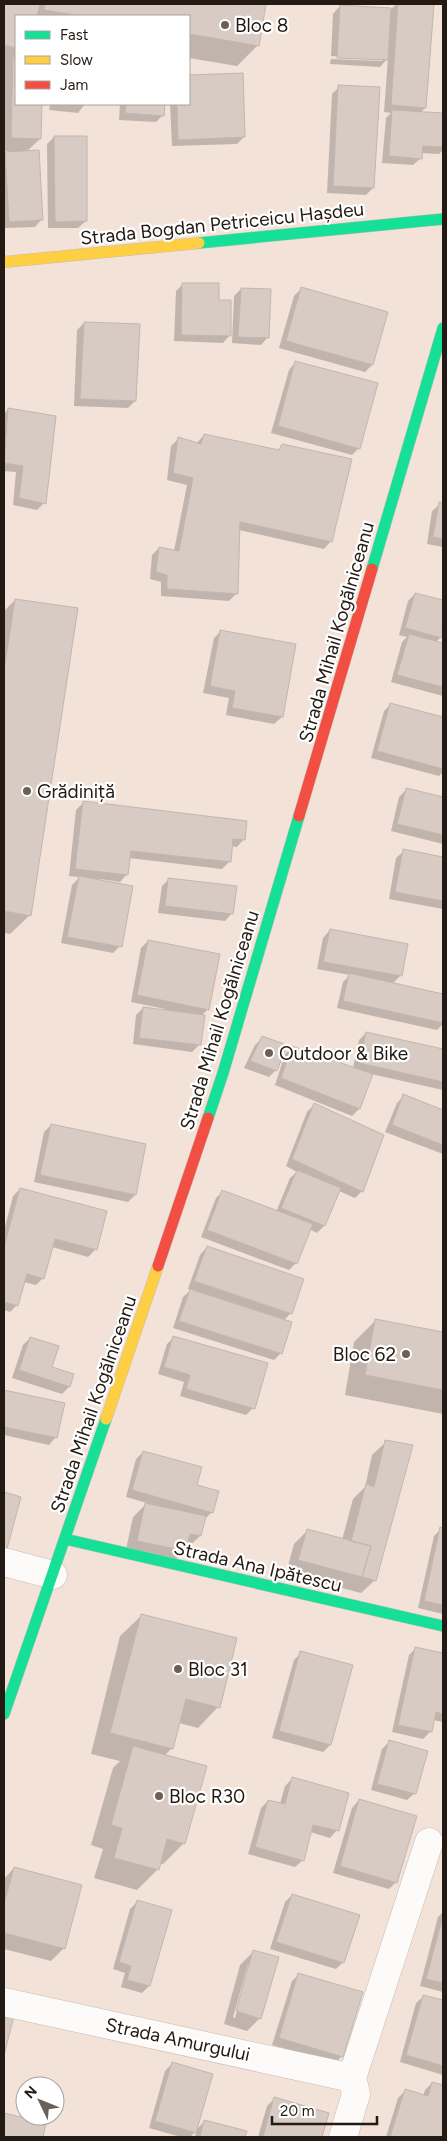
<svg xmlns="http://www.w3.org/2000/svg" width="447" height="2141" font-family="Figtree,sans-serif">
  <rect width="100%" height="100%" fill="#f2e2d8"/>
  <!-- shadow -->
  <path fill="#0003" fill-rule="evenodd" d="M4 4H264L258 45 237 66 189 58V16H16V104H41L40 139 26 152 42 219 35 227 4 228V155L8 151H4Z
    M397 4H440L432 5 425 108 420 113 443 115V150L439 154 421 153V158L413 165 382 163 386 118 391 113 384 112 388 58 380 67 330 64 331 59 382 61V59L331 56 333 14 340 6 391 9Z
    M242 74 244 137 237 144 172 146 170 104H189V76Z
    M339 87 373 188 366 195 327 193 332 94Z
    M50 104H98H85L78 113 49 110Z
    M120 104H163V115L156 122 119 120Z
    M54 137 86 221 78 228H48L47 144Z
    M183 284 217 301 230 335 223 343 174 341 176 291Z
    M241 289 268 337 261 345 232 343 234 296Z
    M301 289 387 313 372 365 365 372 279 348 294 296Z
    M84 323 135 401 128 408 74 406 77 330Z
    M296 362 359 448 352 455 271 433 289 370Z
    M8 409 44 503 37 510 13 505 16 472 4 471V414Z
    M204 435 277 451 282 445 331 541 324 549 239 530 236 594 229 601 161 596V582L150 579 152 555 159 548 174 551 187 485 167 480 171 446 178 439 196 444Z
    M440 504H443V547L427 544 432 511Z
    M415 594 443 602V629L441 637 436 642 443 644V696L391 682 402 642 407 637 399 635 408 601Z
    M15 600 30 915 10 934 4 933V611Z
    M221 631 282 717 274 724 226 715 229 698 203 693 214 638Z
    M391 704 443 719V772L439 776 371 758 384 711Z
    M406 790 443 799V844L391 831 399 797Z
    M84 802 244 839 237 847 231 846 229 862 222 869 129 858 127 874 120 882 100 879V881L120 946 113 953 61 943 72 885 80 877 69 876 76 810Z
    M404 851 443 858V909L389 899 396 858Z
    M169 879 232 913 225 921 158 913 162 886Z
    M330 930 401 975 392 984 443 995V1024L437 1030 337 1008 343 982 350 975 317 969 323 938Z
    M148 941 208 1009 201 1016 199 1045 192 1052 133 1044 136 1015 143 1008 165 1011V1009L131 1002 141 948Z
    M366 1033 443 1050V1090L371 1074 359 1109 352 1116 275 1085 285 1054 292 1047 353 1068 359 1040Z
    M262 1038 276 1070 269 1077 244 1068 255 1045Z
    M404 1096 443 1111V1154L385 1132 397 1103Z
    M314 1105 362 1191 355 1198 339 1191 324 1226 317 1233 309 1229 296 1263 289 1270 201 1237 216 1198 223 1191 276 1212 290 1178 297 1172 286 1166 307 1112Z
    M51 1125 135 1195 128 1202 34 1182 44 1132Z
    M20 1189 95 1250 88 1257 52 1247 43 1278 36 1285 24 1282 17 1305 10 1312 4 1310V1231L13 1196Z
    M207 1247 291 1313 284 1320 281 1353 274 1360 173 1328 183 1297 191 1290 188 1289 200 1255Z
    M375 1321 443 1334V1414L345 1395 354 1342Z
    M174 1337 253 1408 246 1415 180 1396 184 1382 158 1374 167 1344Z
    M30 1338 50 1368 69 1387 62 1394 12 1378 23 1345Z
    M4 1391 63 1404 56 1437 49 1445 4 1435Z
    M386 1442 375 1580 361 1593 286 1573 294 1544 307 1531 342 1540 353 1499 365 1487 372 1455Z
    M143 1452 195 1486 212 1512 205 1519 200 1536 171 1564 125 1554 133 1517 147 1503 126 1497 136 1459Z
    M4 1493 20 1497 4 1550Z
    M441 1529H443V1614L418 1608 434 1536Z
    M141 1616 218 1707 198 1728 179 1723 172 1748 164 1756 184 1843 163 1864 159 1863 158 1869 137 1890 94 1878 103 1849 91 1845 113 1768 120 1761 91 1754 120 1636Z
    M416 1648 443 1654V1722L433 1720 430 1732 423 1739 392 1732 409 1655Z
    M301 1653 330 1745 323 1752 272 1738 294 1660Z
    M389 1742 415 1793 407 1800 371 1790 382 1749Z
    M292 1779 337 1830 330 1838 310 1832 303 1860 295 1867 248 1854 261 1808 268 1801 280 1804 285 1786Z
    M359 1800 396 1882 389 1889 333 1873 352 1808Z
    M14 1868 64 1948 51 1961 4 1949V1879Z
    M292 1895 343 1962 336 1969 270 1949 285 1902Z
    M137 1902 149 1986 142 1993 121 1987 125 1973 113 1969 130 1909Z
    M443 1912V1992L420 1986 438 1917Z
    M254 1951 260 2018 247 2031 224 2024 240 1965ZM248 1965H250L235 2018 233 2017Z
    M299 1974 342 2056 335 2063 272 2045 292 1981Z
    M424 1996 443 2002V2075L400 2062 416 2003Z
    M172 2064 196 2130 205 2121 245 2132 244 2137H195L197 2130 190 2137H181L149 2128 165 2071Z
    M432 2083 443 2087V2137H386L398 2098 405 2091 423 2096 425 2090Z
    M274 2099 328 2114 321 2137H258L267 2106Z
    M4 2115 45 2124 41 2137H4Z"/>
  <!-- building -->
  <path fill="#d7cbc3" stroke="#c2b6ae" d="M4 4H40L37 16H16V48L4 45Z
    M45 4H266L259 46 189 34V16H81L44 10Z
    M398 4H434L426 108 391 105Z
    M340 5 391 8 388 60 337 58Z
    M13 57H16V104H42L41 139 11 138Z
    M243 73 245 137 178 140 177 104H189V75Z
    M338 85 380 87 374 188 333 186Z
    M126 104H165L164 116 125 113Z
    M392 110 443 113V147L423 146 422 159 389 156Z
    M54 136H87V221L55 222Z
    M39 150 43 220 9 222 5 152Z
    M182 283H219V300H231V336L181 335Z
    M301 287 388 312 373 365 286 341Z
    M241 288 271 289 269 338 238 337Z
    M84 322 140 324 136 401 80 399Z
    M295 361 378 383 360 449 278 426Z
    M8 408 56 416 46 504 19 498 23 466 4 463Z
    M204 434 279 450 282 444 352 459 332 542 240 522 238 594 167 589V575L156 572 159 547 179 551 193 478 173 473 178 437 201 444Z
    M439 502 443 503V539L433 537Z
    M415 593 443 600 442 638 405 628Z
    M15 599 78 608 31 916 4 911V670Z
    M220 630 296 644 283 717 232 708 235 691 210 686Z
    M409 634 443 643V687L397 675Z
    M390 703 443 717V769L377 751Z
    M406 788 443 797V835L397 824Z
    M83 801 247 821 245 840 233 839 231 862 131 851 128 875 75 869Z
    M403 849 443 857V901L395 892Z
    M79 876 133 886 122 947 67 937Z
    M168 878 237 886 233 914 165 906Z
    M330 929 408 944 402 976 323 962Z
    M148 940 220 954 209 1010 137 995Z
    M349 973 443 994V1023L343 1001Z
    M143 1007 205 1015 201 1045 139 1038Z
    M366 1032 443 1049V1082L359 1063Z
    M262 1036 287 1045 277 1071 250 1061Z
    M292 1046 373 1074 360 1109 281 1078Z
    M403 1094 443 1110V1145L392 1125Z
    M314 1103 384 1135 363 1192 292 1159Z
    M51 1124 146 1144 136 1195 40 1175Z
    M297 1170 341 1188 325 1226 281 1208Z
    M20 1188 107 1211 97 1250 55 1239 44 1279 27 1274 18 1306 4 1302V1247Z
    M222 1190 313 1224 297 1264 207 1230Z
    M207 1246 304 1279 292 1314 194 1281Z
    M190 1289 292 1322 282 1354 179 1321Z
    M375 1319 443 1332V1390L365 1375Z
    M173 1336 268 1363 255 1409 186 1389 190 1375 164 1367Z
    M30 1337 59 1346 52 1367 74 1374 70 1387 19 1370Z
    M4 1390 65 1403 57 1438 4 1427Z
    M385 1440 413 1445 376 1581 362 1577 371 1546 351 1541 366 1484 374 1487Z
    M143 1451 202 1467 197 1485 219 1491 213 1513 132 1490Z
    M4 1492 21 1497 7 1549 4 1548Z
    M145 1503 206 1516 201 1536 190 1534 186 1551 137 1541Z
    M440 1527 443 1528V1605L424 1601Z
    M307 1529 371 1546 362 1577 298 1560Z
    M141 1614 237 1638 220 1708 186 1699 173 1749 110 1733Z
    M415 1647 443 1653V1714L436 1712 432 1732 398 1725Z
    M300 1651 353 1665 331 1745 279 1731Z
    M389 1740 428 1751 416 1794 377 1784Z
    M133 1746 207 1766 185 1844 167 1839 159 1870 114 1858 122 1828 111 1825Z
    M292 1777 349 1793 339 1831 313 1825 304 1861 255 1847 268 1800 285 1804Z
    M359 1799 417 1816 397 1883 340 1866Z
    M14 1867 82 1885 65 1949 4 1933V1904Z
    M292 1894 360 1915 344 1963 276 1942Z
    M137 1900 172 1910 150 1986 127 1980 131 1966 119 1962Z
    M443 1916V1983L426 1979Z
    M253 1950 279 1957 261 2019 236 2011Z
    M298 1973 363 1992 343 2057 279 2038Z
    M423 1995 443 2000V2066L406 2055Z
    M4 2013 14 2016 4 2055Z
    M172 2062 213 2074 196 2133 155 2121Z
    M432 2082 443 2085V2137H390L405 2089 428 2096Z
    M274 2097 329 2113 322 2137H263Z
    M4 2113 46 2123 43 2137H4Z
    M204 2120 247 2131 245 2137H200Z"/>
  <g fill="none" stroke-linecap="round" stroke-linejoin="round">
    <defs>
      <path id="street" d="M4 1562 53 1575
        M4 2002 352 2078
        M343 2137 356 2094 352 2078 429 1842"/>
      <path id="fast" d="M199 243 443 219
        M372 569 443 328
        M208 1118 223 1073 299 816
        M65 1539 443 1626
        M4 1714 106 1419"/>
      <path id="slow" d="M4 262 199 243
        M106 1419 158 1266"/>
      <path id="jam" d="M299 816 372 569
        M158 1266 208 1118"/>
    </defs>
    <!-- street casing -->
    <use href="#street" stroke="#c7bcb3" stroke-width="29"/>
    <!-- fast casing -->
    <use href="#fast" stroke="#c7bcb3" stroke-width="12"/>
    <!-- slow casing -->
    <use href="#slow" stroke="#c7bcb3" stroke-width="12"/>
    <!-- jam casing -->
    <use href="#jam" stroke="#c7bcb3" stroke-width="12"/>
    <!-- street -->
    <use href="#street" stroke="#fdfbf9" stroke-width="28"/>
    <!-- fast -->
    <use href="#fast" stroke="#16e098" stroke-width="11"/>
    <!-- slow -->
    <use href="#slow" stroke="#ffcf43" stroke-width="11"/>
    <!-- jam -->
    <use href="#jam" stroke="#f24e42" stroke-width="11"/>
  </g>
  <!-- markers -->
  <g fill="#6b6058" stroke="#fff" stroke-width="2">
    <circle cx="225" cy="25" r="5"/>
    <circle cx="27" cy="791" r="5"/>
    <circle cx="269" cy="1053" r="5"/>
    <circle cx="406" cy="1354" r="5"/>
    <circle cx="178" cy="1669" r="5"/>
    <circle cx="159" cy="1796" r="5"/>
  </g>
  <g text-anchor="middle" stroke-width="4.5" stroke-linejoin="round" paint-order="stroke">
    <!-- poi labels -->
    <g font-size="19" fill="#231a13" stroke="#fff" text-anchor="start">
      <text x="235" y="32">Bloc 8</text>
      <text x="37" y="798">Grădiniță</text>
      <text x="279" y="1060">Outdoor &amp; Bike</text>
      <text x="396" y="1361" text-anchor="end">Bloc 62</text>
      <text x="188" y="1676">Bloc 31</text>
      <text x="169" y="1803">Bloc R30</text>
    </g>
    <!-- street labels -->
    <g font-size="19" fill="#231a13" stroke="#fff">
      <text transform="translate(222 223) rotate(-6)" y="7">Strada Bogdan Petriceicu Hașdeu</text>
      <text transform="translate(336 632) rotate(-74)" y="7">Strada Mihail Kogălniceanu</text>
      <text transform="translate(219 1020) rotate(-73)" y="7">Strada Mihail Kogălniceanu</text>
      <text transform="translate(93 1404) rotate(-71)" y="7">Strada Mihail Kogălniceanu</text>
      <text transform="translate(258 1566) rotate(13)" y="7">Strada Ana Ipătescu</text>
      <text transform="translate(178 2039) rotate(12)" y="7">Strada Amurgului</text>
    </g>
  </g>
  <!-- border -->
  <rect width="447" height="2141" fill="none" stroke="#231a13" stroke-width="10"/>
  <!-- legend -->
  <rect x="15" y="15" width="175" height="90" fill="#ffffff" stroke="#a7a3a1"/>
  <rect x="25" y="31" width="25" height="8" fill="#16e098" stroke="#a7a3a1"/>
  <text x="60" y="40" font-size="15" fill="#231a13">Fast</text>
  <rect x="25" y="56" width="25" height="8" fill="#ffcf43" stroke="#a7a3a1"/>
  <text x="60" y="65" font-size="15" fill="#231a13">Slow</text>
  <rect x="25" y="81" width="25" height="8" fill="#f24e42" stroke="#a7a3a1"/>
  <text x="60" y="90" font-size="15" fill="#231a13">Jam</text>
  <!-- north arrow -->
  <g transform="translate(40 2101) rotate(313)"><circle r="24" fill="#ffffff" stroke="#a7a3a1"/>
  <path d="M0-4L9 19L0 12L-9 19Z" fill="#6b6058"/>
  <text y="-8" font-size="14" font-weight="bold" text-anchor="middle" fill="#231a13">N</text>
  </g>
  <!-- scale -->
  <path d="M272 2116v8h105v-8" fill="none" stroke="#231a13" stroke-width="2.5"/>
  <text x="280" y="2116" font-size="15" fill="#231a13" stroke="#ffffff" stroke-width="4" paint-order="stroke">20 m</text>
</svg>
